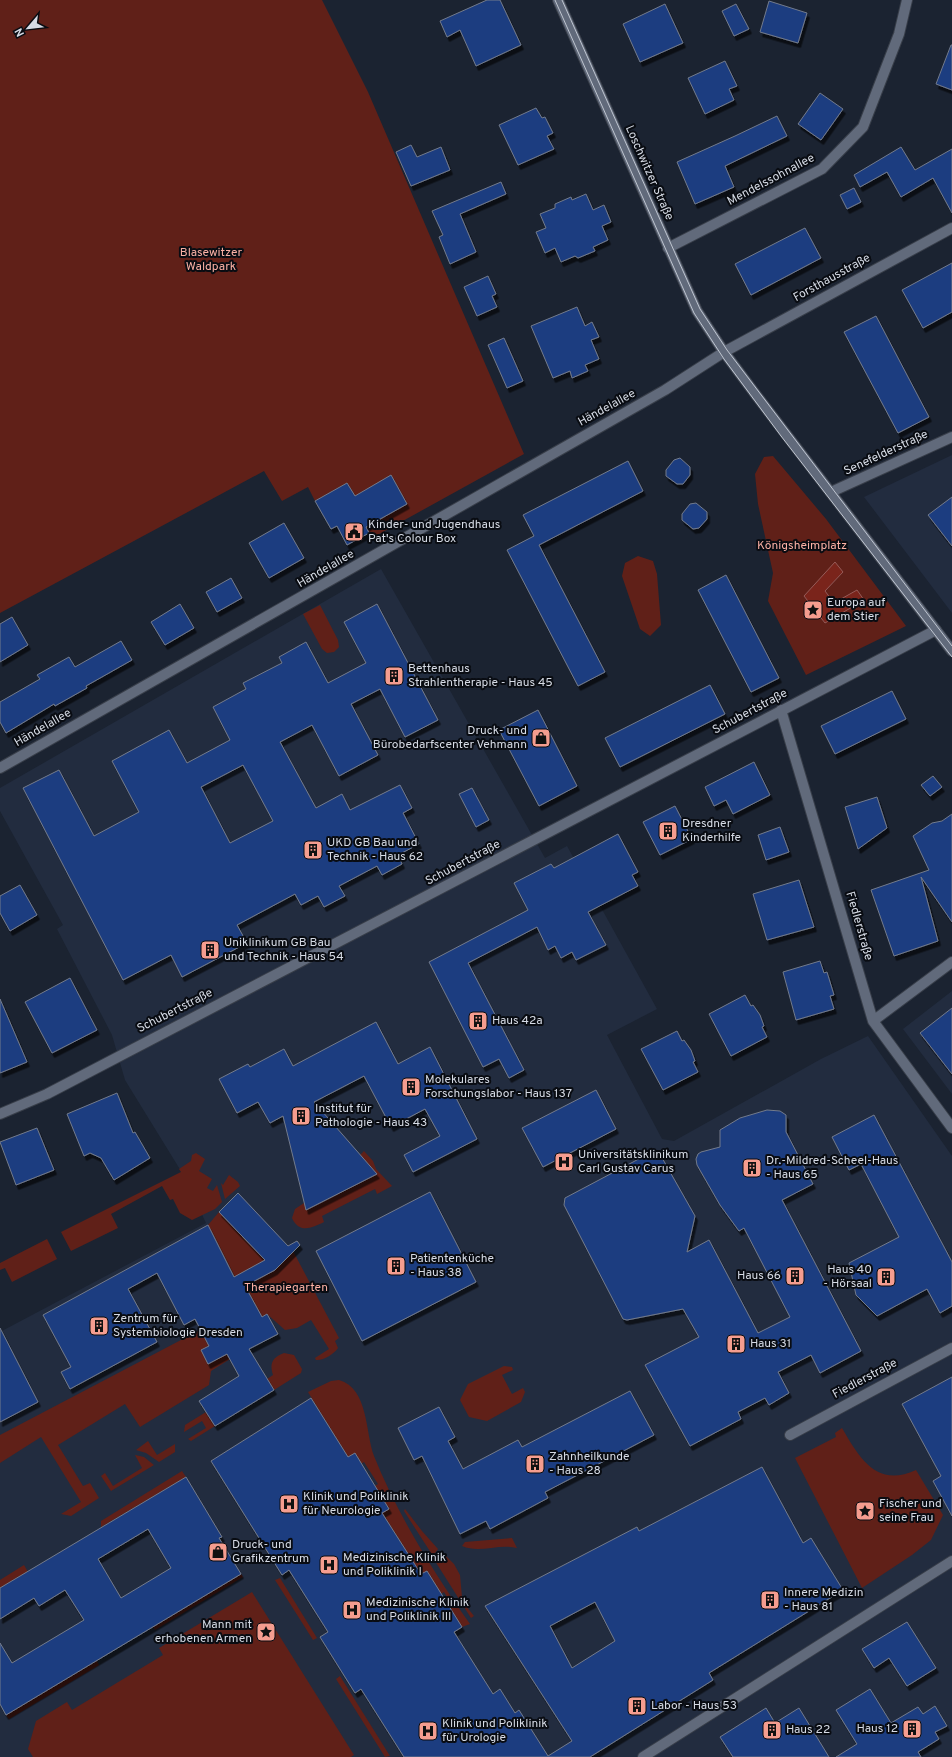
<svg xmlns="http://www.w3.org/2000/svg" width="952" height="1757" font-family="Overpass,sans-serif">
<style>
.built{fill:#222c3f}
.green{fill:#602018;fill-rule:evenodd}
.water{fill:#7a241b;stroke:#965b58}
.building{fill:#1d3c80;stroke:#727b8c;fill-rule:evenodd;filter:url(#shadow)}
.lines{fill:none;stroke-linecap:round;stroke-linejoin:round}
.street-casing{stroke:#383e49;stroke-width:12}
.secondary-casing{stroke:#383e49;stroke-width:12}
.street{stroke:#616a7b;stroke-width:10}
.secondary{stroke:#616a7b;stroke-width:10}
.tram{stroke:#c0c6d0;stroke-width:1}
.labels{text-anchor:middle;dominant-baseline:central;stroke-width:4;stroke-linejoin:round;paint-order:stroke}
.street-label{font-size:12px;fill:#d6dbe5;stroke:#090c12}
.park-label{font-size:12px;fill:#fcb1a5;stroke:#090c12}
.poi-label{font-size:12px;fill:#d6dbe5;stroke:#090c12;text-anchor:start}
</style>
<defs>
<filter id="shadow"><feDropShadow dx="2.5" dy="4.5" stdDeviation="0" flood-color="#0009"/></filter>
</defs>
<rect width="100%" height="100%" fill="#1b2331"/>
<path class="built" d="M952,455V613L864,497Z
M381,569L545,858L567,846L657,1009L607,1035L662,1139L674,1141L821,1059L868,1036L952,1156V1757H0V1332L206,1223L181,1171L125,1080L112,1035L57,929L63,925L0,811V788Z
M952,991V1094L903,1029Z"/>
<path class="green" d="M0,0H322L368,92L524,454L372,538L366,527L407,504L391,476L355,496L347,483L315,501L308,487L282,501L264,471L0,613Z
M773,456L826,519L906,626L806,675L768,601L773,573L758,504L755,474L764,457ZM843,572L825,591L834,603L857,591L825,623L804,596Z
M638,556L653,561L657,574L661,625L650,636L640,629L622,576L625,563Z
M320,605L338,640L339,647L334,652L327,653L322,649L303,614Z
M364,1151L373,1161L376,1169L392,1186L377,1194L375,1189L322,1216L324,1222C312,1228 299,1234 292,1218L295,1209L304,1203L306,1210Z
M196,1153L205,1159L199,1171L212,1179L207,1188L213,1191L217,1185L222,1202L215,1209L192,1220L180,1213L173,1199L170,1200L162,1186L111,1214L118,1228L71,1251L61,1232L181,1172L179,1169L191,1161L192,1155Z
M229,1175L238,1182L240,1186L225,1199L221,1183L223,1185Z
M219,1212L265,1259L293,1251L339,1338L335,1341L338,1348C334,1354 323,1361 316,1360L315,1358L329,1349L311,1320L297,1328L285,1330L267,1314L201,1350L208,1363L227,1354L230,1359L211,1371L209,1385L140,1427L125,1404L58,1445L83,1486L90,1483L99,1498L71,1516L61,1514L81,1502L41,1437L0,1463V1435L200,1330L208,1344L244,1295L208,1225Z
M47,1239L57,1259L12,1282L5,1268L0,1270V1263Z
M284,1353L294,1355L302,1369L301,1373L274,1390L267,1379L273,1375C269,1363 273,1357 284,1353Z
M504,1366L512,1367L513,1370L502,1375L512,1394L523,1388L525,1392L521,1402L487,1421L469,1417L460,1400L468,1384Z
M339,1380C369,1389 365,1432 374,1456C397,1514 434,1573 470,1624L462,1627L447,1604L450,1602L444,1592L441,1594L427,1571L408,1582L413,1562L389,1524L370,1520L389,1509L375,1486L378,1484L364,1462L361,1464L348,1458L308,1392L331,1381Z
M206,1412L215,1426L191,1441L188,1439L206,1428L202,1421L184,1432L185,1425Z
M842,1428C860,1459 877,1488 916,1470L943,1515L931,1540L912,1555L862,1588L795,1458L836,1437L835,1433Z
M148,1441L157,1455L175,1444V1452L159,1462L146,1453L136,1450Z
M135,1455L144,1457L154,1465L111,1491L101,1476L105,1473L113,1486L142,1468Z
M182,1471L186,1477L101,1527V1521Z
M405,1509L422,1531L438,1549L433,1556L404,1511Z
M512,1538L517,1548C498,1543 480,1554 462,1546L465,1542Z
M442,1552L454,1564L460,1575L462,1597L466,1606L474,1616L471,1618L435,1561Z
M24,1565L28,1572L0,1588V1580Z
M241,1574L243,1577L155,1630L153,1627Z
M280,1578L317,1638L313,1640L275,1580Z
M252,1592L354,1755L351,1757H33L28,1749L36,1721L67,1702L72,1710L163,1655L159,1648Z
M97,1661L99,1665L9,1719L6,1715Z
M340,1676L390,1756L385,1757L336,1679Z"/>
<path class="water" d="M835,562L843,572L825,591L834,603L857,590L864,600L825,623L804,596Z"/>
<path class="building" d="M487,0H500L521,45L476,66L460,30L447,37L440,21Z
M769,1L807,13L798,43L760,32Z
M665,4L683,43L640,62L623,24Z
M736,4L749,29L734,36L722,11Z
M951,45H952V90L936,84Z
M725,61L737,86L729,89L734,100L705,114L688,78Z
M820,93L843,109L821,140L798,124Z
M536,108L542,118L545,117L553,133L547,136L554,149L518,165L499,125Z
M777,116L787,136L725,166L734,187L695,204L677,162L735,136Z
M411,145L417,157L441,147L450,170L411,186L396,152Z
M901,147L915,170L952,149V213L933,178L901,197L887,172L860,187L854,175Z
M501,182L506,194L460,214L476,252L450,264L439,237L443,235L432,211Z
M854,188L861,202L847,209L840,195Z
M586,194L593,210L604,205L611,222L602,226L608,240L593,247L595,251L578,258L575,256L561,262L555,248L545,253L536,232L546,228L540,214L555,208V204L571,197L572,200Z
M805,228L821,258L751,295L735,264Z
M952,263V312L923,328L902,290Z
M488,276L496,294L492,296L497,307L477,316L464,287Z
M577,307L585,326L592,322L599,337L591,340L599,359L585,365L588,371L572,378L570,371L553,378L531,326Z
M876,316L929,417L898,433L844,332Z
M504,338L523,381L507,388L488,345Z
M680,458L690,467V475L683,484H677L666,476V470L674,460Z
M628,461L643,491L539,545L605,672L578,686L507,550L534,536L523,515Z
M391,475L407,504L366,527L369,533L347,545L337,526L331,529L315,501L347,483L355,496Z
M952,497V546L928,515Z
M696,503L707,512V519L699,528L693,529L682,520V514L690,504Z
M284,523L304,558L269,578L249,543Z
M726,575L779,678L751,692L698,590Z
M231,578L242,598L217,612L206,592Z
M180,604L194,628L165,645L151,622Z
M377,604L438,720L405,737L380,689L351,704L378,755L339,776L312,725L280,742L316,808L342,794L350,810L400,785L412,808L403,813L419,844L398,855L402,864L382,875L377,866L339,886L345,896L324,907L318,896L301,905L295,894L237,925L247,943L182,977L171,955L123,980L23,788L59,770L94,836L139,812L112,761L169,730L187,763L230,740L213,707L246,689L243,683L282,663L279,657L306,642L328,683L366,663L344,622ZM243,765L273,821L230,843L201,787Z
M12,617L28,645L0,662V624Z
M121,641L132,660L86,686L87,688L55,706L54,704L6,733L0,722V702L40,679L37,675L69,657L75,667Z
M710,685L725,714L620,767L605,738Z
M892,691L906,719L835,754L821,726Z
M538,710L577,786L539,806L499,730Z
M754,762L770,795L733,814L726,800L714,806L705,787Z
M933,776L942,787L930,796L921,785Z
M472,788L489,820L476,827L459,794Z
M877,797L887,828L858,849L845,807Z
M675,806L692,839L660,855L643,822Z
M952,814V922L921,877L938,941L894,956L871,890L929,870L913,836L932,823L942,821Z
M780,827L789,852L766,860L758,835Z
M618,834L638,872L632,875L638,886L588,912L606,945L576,960L572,952L561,958L555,946L548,950L537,927L468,963L524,1070L509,1078L499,1059L483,1067L429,962L528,910L514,883L551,864L554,868Z
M799,880L814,927L767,940L753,894Z
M20,885L37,915L10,931L0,913V896Z
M820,961L824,973L827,972L834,995L830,996L834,1009L796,1020L783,972Z
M70,978L97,1030L52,1053L25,1002Z
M745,995L751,1006L753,1005L760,1015L764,1026L762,1027L767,1037L731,1056L709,1014Z
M0,999L27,1062L0,1073Z
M952,1008V1074L920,1033Z
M376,1022L398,1064L430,1047L477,1139L413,1172L404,1155L440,1136L425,1109L391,1127L364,1076L314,1102L377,1174L306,1210L283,1116L270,1123L258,1102L237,1113L219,1079L248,1064L250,1067L284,1049L293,1066Z
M677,1031L682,1041L684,1040L691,1050L695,1061L693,1062L698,1072L663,1090L641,1049Z
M596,1090L616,1129L543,1167L522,1128Z
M117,1093L133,1133L135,1132L150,1158L114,1180L101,1158L90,1153L84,1156L67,1114Z
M767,1110L780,1111L786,1115V1132L813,1184L782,1200L861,1351L820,1373L811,1355L778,1372L789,1393L769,1405L765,1398L738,1412L741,1419L690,1446L645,1365L699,1337L683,1309L627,1320L623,1319L564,1205L565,1198L650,1153L661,1156L695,1216L687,1252L709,1240L758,1333L790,1317L744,1228L739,1231L720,1205L697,1165L696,1159L698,1154L701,1152L720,1147V1130L740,1118Z
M874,1115L952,1262V1306L940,1313L927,1289L877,1316L856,1295L849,1263L899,1237L861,1164L849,1170L832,1137Z
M37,1128L54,1170L16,1185L0,1142Z
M430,1192L476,1282L362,1341L316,1251Z
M238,1193L288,1246L297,1241L300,1245L275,1270L245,1286L262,1317L267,1314L278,1334L249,1349L274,1390L215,1426L199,1401L239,1376L227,1354L208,1364L201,1350L209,1346L195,1319L184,1325L157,1273L128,1289L157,1342L70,1389L61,1372L71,1367L43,1315L208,1225L234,1277L265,1260L219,1212Z
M0,1328L38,1402L0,1422Z
M952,1377V1516L933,1481L941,1476L902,1404Z
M630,1391L654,1435L545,1492L548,1498L490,1529L486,1521L460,1534L422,1456L414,1460L398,1428L439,1407L455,1437L448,1441L463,1469L518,1440L522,1447Z
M311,1398L348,1457L355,1453L389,1509L382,1513L421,1574L427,1571L462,1627L454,1632L493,1694L500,1689L515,1713L519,1710L548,1756L572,1741L485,1606L637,1527L639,1531L762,1467L803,1543L811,1538L843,1590L709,1673L713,1680L590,1757H404L361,1689L355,1693L320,1637L328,1632L289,1570L282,1575L211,1461ZM595,1602L615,1641L572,1668L550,1626Z
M186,1477L222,1537L219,1538L241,1574L6,1715L0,1704V1643L12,1663L84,1620L65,1590L39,1606L34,1598L0,1619V1588ZM148,1529L171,1568L121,1598L98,1559Z
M907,1622L936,1668L907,1686L889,1658L874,1668L862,1649Z
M870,1689L891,1723L918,1707L923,1714L935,1706L947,1726L935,1732L939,1739L918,1752L921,1757H836L857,1744L836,1710Z
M766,1708L775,1723L799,1708L829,1757H733L720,1737Z"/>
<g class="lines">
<defs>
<path id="street" d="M668,248L822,169L863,127L899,34L907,0
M831,492L952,437
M781,710L873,1021L952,1128
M0,768L665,390L724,352
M873,1021L952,962
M0,1114L47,1094L936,630
M790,1435L952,1348
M643,1757L952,1561"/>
<path id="secondary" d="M558,0L697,311L724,352L756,395L952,651
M724,352L952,228"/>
</defs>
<use href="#street" class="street-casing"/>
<use href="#secondary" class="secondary-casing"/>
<use href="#street" class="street"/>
<use href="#secondary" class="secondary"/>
<path class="tram" d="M555,0L694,313L724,359L781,436L952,657
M562,0L700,309L727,350L952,646"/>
</g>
<defs>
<symbol id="civic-square" viewBox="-11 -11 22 22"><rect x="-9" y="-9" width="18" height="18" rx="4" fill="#f59d8f" stroke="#090c12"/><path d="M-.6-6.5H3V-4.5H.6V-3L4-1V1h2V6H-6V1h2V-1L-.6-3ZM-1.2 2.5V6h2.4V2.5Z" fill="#111"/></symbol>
<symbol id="sight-square" viewBox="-11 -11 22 22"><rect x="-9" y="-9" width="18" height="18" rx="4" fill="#f59d8f" stroke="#090c12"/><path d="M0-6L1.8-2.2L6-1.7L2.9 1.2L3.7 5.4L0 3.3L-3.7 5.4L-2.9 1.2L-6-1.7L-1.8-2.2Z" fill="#111"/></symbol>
<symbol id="building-square" viewBox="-11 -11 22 22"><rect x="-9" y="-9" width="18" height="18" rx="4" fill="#f59d8f" stroke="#090c12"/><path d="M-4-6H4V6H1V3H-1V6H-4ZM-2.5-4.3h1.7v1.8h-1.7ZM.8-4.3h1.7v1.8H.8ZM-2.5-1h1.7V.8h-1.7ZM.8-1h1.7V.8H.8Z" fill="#111"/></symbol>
<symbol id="shop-square" viewBox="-11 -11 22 22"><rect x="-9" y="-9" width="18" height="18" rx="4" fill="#f59d8f" stroke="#090c12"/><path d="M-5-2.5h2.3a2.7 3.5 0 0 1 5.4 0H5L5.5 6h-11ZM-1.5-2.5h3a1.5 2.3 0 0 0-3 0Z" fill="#111"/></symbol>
<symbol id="hospital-square" viewBox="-11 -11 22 22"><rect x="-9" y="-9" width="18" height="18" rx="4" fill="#f59d8f" stroke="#090c12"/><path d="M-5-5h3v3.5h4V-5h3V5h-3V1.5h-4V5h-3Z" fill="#111"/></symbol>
</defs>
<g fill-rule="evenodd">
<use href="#civic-square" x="343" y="521" width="22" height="22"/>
<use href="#sight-square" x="802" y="599" width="22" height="22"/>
<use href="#building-square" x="383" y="665" width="22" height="22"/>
<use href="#shop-square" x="530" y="727" width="22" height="22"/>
<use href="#building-square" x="657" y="820" width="22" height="22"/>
<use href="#building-square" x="302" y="839" width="22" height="22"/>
<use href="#building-square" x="199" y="939" width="22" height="22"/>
<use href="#building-square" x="467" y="1010" width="22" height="22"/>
<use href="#building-square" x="400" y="1076" width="22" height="22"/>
<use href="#building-square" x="290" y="1105" width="22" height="22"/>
<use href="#hospital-square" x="553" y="1151" width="22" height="22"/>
<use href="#building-square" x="741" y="1157" width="22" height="22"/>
<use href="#building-square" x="385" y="1255" width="22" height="22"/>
<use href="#building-square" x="784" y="1265" width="22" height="22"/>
<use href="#building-square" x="875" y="1266" width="22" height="22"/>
<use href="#building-square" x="88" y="1315" width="22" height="22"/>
<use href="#building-square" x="725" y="1333" width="22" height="22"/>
<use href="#building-square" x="524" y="1453" width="22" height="22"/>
<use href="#hospital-square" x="278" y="1493" width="22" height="22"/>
<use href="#sight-square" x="854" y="1500" width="22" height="22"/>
<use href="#shop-square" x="207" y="1541" width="22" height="22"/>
<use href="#hospital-square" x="318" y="1554" width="22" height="22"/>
<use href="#building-square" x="759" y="1589" width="22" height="22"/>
<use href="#hospital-square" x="341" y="1599" width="22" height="22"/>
<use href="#sight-square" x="255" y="1621" width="22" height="22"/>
<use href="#building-square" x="626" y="1695" width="22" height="22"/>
<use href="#building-square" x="901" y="1718" width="22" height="22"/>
<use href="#building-square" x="761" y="1719" width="22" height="22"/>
<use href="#hospital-square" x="417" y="1720" width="22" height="22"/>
</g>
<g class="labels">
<g class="street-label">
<text transform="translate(649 173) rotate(66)">Loschwitzer Straße</text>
<text transform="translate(771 180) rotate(-28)">Mendelssohnallee</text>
<text transform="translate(832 278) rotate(-29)">Forsthausstraße</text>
<text transform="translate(607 408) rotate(-29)">Händelallee</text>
<text transform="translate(886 453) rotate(-25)">Senefelderstraße</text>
<text transform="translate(326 569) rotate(-30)">Händelallee</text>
<text transform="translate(750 712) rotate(-28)">Schubertstraße</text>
<text transform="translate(43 728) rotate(-30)">Händelallee</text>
<text transform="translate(463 863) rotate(-28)">Schubertstraße</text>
<text transform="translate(859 926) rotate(74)">Fiedlerstraße</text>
<text transform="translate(175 1011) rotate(-27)">Schubertstraße</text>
<text transform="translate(865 1379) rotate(-28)">Fiedlerstraße</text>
</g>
<g class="park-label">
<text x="211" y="253">Blasewitzer<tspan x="211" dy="14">Waldpark</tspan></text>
<text x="802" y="546">Königsheimplatz</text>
<text x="286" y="1288">Therapiegarten</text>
</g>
<g class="poi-label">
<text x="368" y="525">Kinder- und Jugendhaus<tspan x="368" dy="14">Pat's Colour Box</tspan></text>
<text x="827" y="603">Europa auf<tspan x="827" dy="14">dem Stier</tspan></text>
<text x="408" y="669">Bettenhaus<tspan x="408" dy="14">Strahlentherapie - Haus 45</tspan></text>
<text x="527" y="731" text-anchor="end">Druck- und<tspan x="527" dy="14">Bürobedarfscenter Vehmann</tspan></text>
<text x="682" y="824">Dresdner<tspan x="682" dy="14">Kinderhilfe</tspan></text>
<text x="327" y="843">UKD GB Bau und<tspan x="327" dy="14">Technik - Haus 62</tspan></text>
<text x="224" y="943">Uniklinikum GB Bau<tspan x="224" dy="14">und Technik - Haus 54</tspan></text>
<text x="492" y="1021">Haus 42a</text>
<text x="425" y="1080">Molekulares<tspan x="425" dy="14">Forschungslabor - Haus 137</tspan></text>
<text x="315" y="1109">Institut für<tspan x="315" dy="14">Pathologie - Haus 43</tspan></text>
<text x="578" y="1155">Universitätsklinikum<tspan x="578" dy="14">Carl Gustav Carus</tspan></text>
<text x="766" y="1161">Dr.-Mildred-Scheel-Haus<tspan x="766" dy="14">- Haus 65</tspan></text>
<text x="410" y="1259">Patientenküche<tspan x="410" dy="14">- Haus 38</tspan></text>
<text x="872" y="1270" text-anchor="end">Haus 40<tspan x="872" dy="14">- Hörsaal</tspan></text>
<text x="781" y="1276" text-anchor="end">Haus 66</text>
<text x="113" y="1319">Zentrum für<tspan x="113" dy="14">Systembiologie Dresden</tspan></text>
<text x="750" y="1344">Haus 31</text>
<text x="549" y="1457">Zahnheilkunde<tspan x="549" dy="14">- Haus 28</tspan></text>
<text x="303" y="1497">Klinik und Poliklinik<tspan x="303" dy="14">für Neurologie</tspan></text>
<text x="879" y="1504">Fischer und<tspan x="879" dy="14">seine Frau</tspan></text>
<text x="232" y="1545">Druck- und<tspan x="232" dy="14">Grafikzentrum</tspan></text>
<text x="343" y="1558">Medizinische Klinik<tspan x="343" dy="14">und Poliklinik I</tspan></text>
<text x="784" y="1593">Innere Medizin<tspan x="784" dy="14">- Haus 81</tspan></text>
<text x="366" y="1603">Medizinische Klinik<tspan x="366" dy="14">und Poliklinik III</tspan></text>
<text x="252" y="1625" text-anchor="end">Mann mit<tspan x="252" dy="14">erhobenen Armen</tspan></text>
<text x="651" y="1706">Labor - Haus 53</text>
<text x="442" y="1724">Klinik und Poliklinik<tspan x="442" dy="14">für Urologie</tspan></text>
<text x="898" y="1729" text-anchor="end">Haus 12</text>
<text x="786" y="1730">Haus 22</text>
</g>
</g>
<g transform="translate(28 28) rotate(242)" stroke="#090c12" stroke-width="3" paint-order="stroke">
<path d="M0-3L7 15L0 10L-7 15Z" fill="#d6dbe5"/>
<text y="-6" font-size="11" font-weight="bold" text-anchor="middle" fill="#d6dbe5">N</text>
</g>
</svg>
